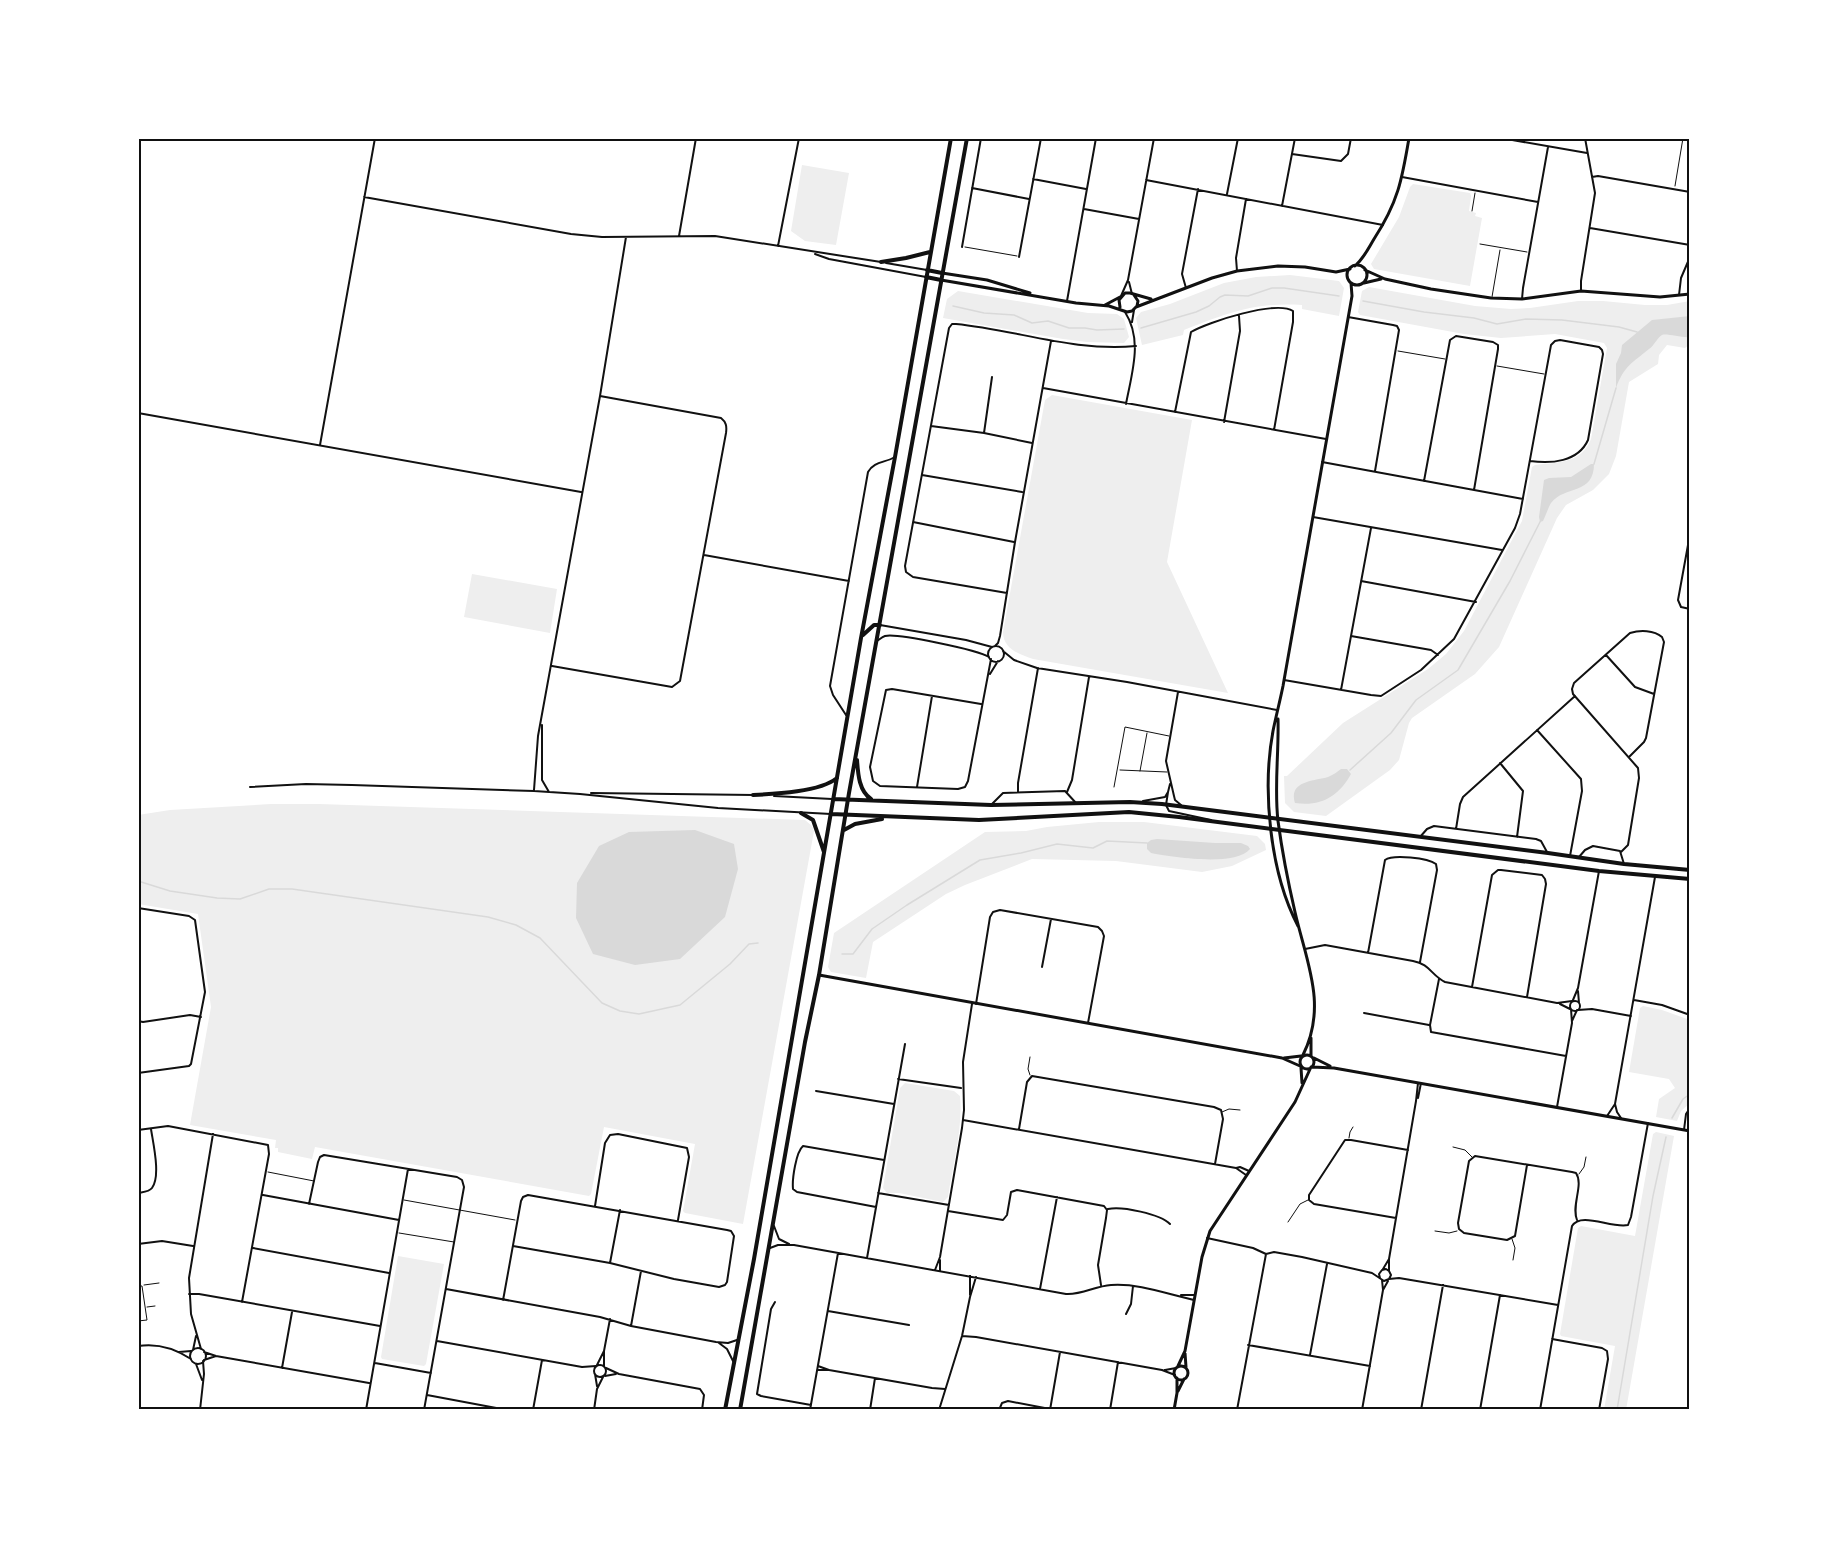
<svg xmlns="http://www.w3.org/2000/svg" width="1828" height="1548" font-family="'Roboto Serif',serif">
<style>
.green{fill:#eee}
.water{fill:#d9d9d9}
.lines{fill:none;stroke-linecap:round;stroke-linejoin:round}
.stream{stroke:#d9d9d9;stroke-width:1.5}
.service{stroke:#111;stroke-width:1}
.minor{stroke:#111;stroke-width:2}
.tertiary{stroke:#111;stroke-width:3}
.trunk{stroke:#111;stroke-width:4}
.neatline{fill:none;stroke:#111;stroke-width:2}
</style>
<rect width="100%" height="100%" fill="#fff"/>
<path class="green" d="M802,165L849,173L836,245L805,241L791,231Z
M1413,184L1470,193L1471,196L1469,211L1476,213L1475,216L1482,218L1470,286L1374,269L1371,264L1399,217L1410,187Z
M1290,275L1339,281L1344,288L1339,316L1302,309V305C1254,302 1228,313 1184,330L1183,335L1142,345L1136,318L1141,312L1170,304L1224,283L1256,277Z
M1369,287L1475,306L1511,309L1530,308L1578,301H1603L1645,305H1667L1690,301V344L1685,348L1667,345L1659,355L1658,364L1629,382L1616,456L1609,474L1593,490L1566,505L1557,518L1499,647L1475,674L1412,718L1409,723L1399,760L1390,770L1326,816L1294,812L1285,803L1284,776H1287L1343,723L1428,669L1446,654L1464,631L1522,521L1532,467L1535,465C1558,462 1581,464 1591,439L1607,348L1604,343L1555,334L1501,338L1464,334L1360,315L1358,312L1362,291Z
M958,291L1088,313L1117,314L1124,319L1129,337L1124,343L1087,342L1063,339L943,318L947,299Z
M1052,395L1192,420L1167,562L1228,693L1033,659C1019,654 1003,649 1003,632L1045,400Z
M472,574L557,589L550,633L464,617Z
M271,804H319L805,820L812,826L814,831L743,1224L685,1213L683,1211L695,1144L604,1127L591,1194L589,1196L315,1147L312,1159L278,1152V1148H275L276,1140L190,1125L211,1007L198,914L138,904V815L170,810Z
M1099,822H1144L1257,836L1265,844L1266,850L1232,866L1202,872L1116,861L1032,859L965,885L946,894L873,942L866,978L831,972L828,967L834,933L985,832L1026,831L1047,827Z
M1643,1006L1662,1010L1690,1020V1103L1681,1111L1677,1121L1656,1117L1659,1099L1675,1088L1669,1079L1629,1072L1640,1008Z
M905,1083L954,1091L960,1096C963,1129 953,1164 948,1197L943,1202L899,1193H887L883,1188L900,1088Z
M1656,1132L1674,1136L1626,1410H1604L1615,1346L1561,1336L1560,1334L1578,1228L1581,1226L1635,1236L1653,1134Z
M398,1256L444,1264L426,1364L424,1366L382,1359L381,1357Z"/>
<path class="water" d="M1690,316V337C1682,338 1666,333 1662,335C1657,338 1654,346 1649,349C1632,363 1624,366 1616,388V364L1621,353L1622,345L1652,320Z
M1591,464H1594C1594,495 1565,485 1551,503C1548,508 1546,515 1543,521L1540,522L1539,517L1544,480L1549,478L1571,477Z
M1341,769H1347L1351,774C1339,796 1321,807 1295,803C1288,781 1314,781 1328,777C1333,775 1337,772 1341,769Z
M695,830L734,844L738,869L725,917L680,959L635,965L593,954L576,918L577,883L599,846L629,832Z
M1157,839L1215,843H1241L1248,846L1250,849C1235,867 1172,857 1151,853L1147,849V843L1151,840Z"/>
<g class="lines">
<path class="stream" d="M1363,301L1424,312L1474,318L1497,324L1526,319L1562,320L1619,327L1637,332
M953,306L984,313L1014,315L1032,323L1048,321L1069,328H1085L1097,330L1124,329
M1141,328L1196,312L1209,306L1220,297L1225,295L1248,296L1272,288H1284L1339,296
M1594,464L1616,388
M1350,770L1391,733L1416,700L1458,670L1510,581L1541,520
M138,881L170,891L217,898L240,899L269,889H292L488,917L516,925L540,938L602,1003L620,1011L639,1014L680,1005L730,964L749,944L758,943
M842,954H853L872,929L907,905L980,860L1021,853L1057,844L1093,848L1107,841L1147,843
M1672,1118L1683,1099L1690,1094
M1617,1410L1653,1196L1666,1137"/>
<path class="service" d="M1675,186L1683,138
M1472,211L1475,193
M1480,244L1527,252
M965,247L1017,256
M1492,297L1500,250
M1398,351L1445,359
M1497,366L1544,374
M1120,770L1167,772
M1140,771L1147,733
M1114,787L1125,727L1169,736
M1030,1075L1028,1069L1030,1057
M1222,1112L1229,1109L1240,1110
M1349,1138L1350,1132L1353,1127
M1453,1147L1465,1150L1472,1157
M268,1172L314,1181
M1579,1174L1584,1167L1586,1157
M404,1200L515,1220
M1288,1222L1300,1204L1308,1200
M1435,1231L1449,1233L1457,1231
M399,1233L454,1242
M1512,1239L1515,1248L1513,1260
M144,1285L159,1283
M138,1286H142L147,1320L138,1321
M147,1307L155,1306"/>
<path class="minor" d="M1228,138L1237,140
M1501,138L1587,153
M1685,138L1690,139
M1292,154L1341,161L1348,154L1351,138
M1402,177L1538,202
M1592,177L1598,176L1690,192
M1033,179L1086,189
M1146,180L1383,225
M972,188L1029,199
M1227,194L1238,138
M364,197L571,234L602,237L715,236L881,262
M1282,206L1295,138
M1084,209L1139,219
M1590,228L1690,245
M679,236L696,138
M778,246L799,138
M962,247L981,138
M815,254L829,259L926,277
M1019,257L1041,138
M886,263L927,270
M1237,271L1236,258L1246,199
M1129,282L1132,294
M1186,288L1182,274L1198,189
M1581,291V281L1595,193L1585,138
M1679,295L1681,278L1690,257
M1121,296L1128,280L1154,138
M1522,299L1523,288L1548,147
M1067,301L1096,138
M1125,312C1143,340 1132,372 1126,404
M1348,317L1393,325L1397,326L1399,330L1375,471
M1132,322L1134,310
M1043,388L1326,439
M1175,412L1191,332C1208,322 1276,300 1293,311V322L1274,430
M138,413L581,492
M1224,422L1240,331L1239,316
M931,426L984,433L1032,443
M984,433L992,377
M320,445L375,138
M1322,462L1523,499
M922,475L1022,492
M1424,481L1450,340L1456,336L1493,342L1498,345V349L1474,490
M1313,517L1502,550
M913,522L1014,542
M1690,534L1678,600L1681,607L1690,609
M704,555L849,581
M1361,581L1476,602
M1007,593L913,577L906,572L905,566L949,328L952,324H956C1017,330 1074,352 1136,346
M880,625L966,640L992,647
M1351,636L1431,650L1438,655
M877,641C880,639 882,637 885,636C897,633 978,650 989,657
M995,646L998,643L1000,636L1015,542L1051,341
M988 654a8 8 0 1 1 16 0a8 8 0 1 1-16 0Z
M1003,651L1014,660L1037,668L1127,682L1277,710
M1606,655L1635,687L1654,694
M552,666L672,687L680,681L726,433C727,426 726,422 721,418L600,396
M990,674L998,661
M1284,680L1371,695L1381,696L1421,670L1454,639L1515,528L1520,514L1551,345L1555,341L1560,340L1599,347L1602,350L1603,354L1588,440C1578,462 1551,464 1530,461
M1341,690L1371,528
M1178,692L1166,761L1174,796L1175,800L1181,805
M981,704L892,689L886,690L870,767L873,781L880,786L958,789L965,787L968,781L991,659
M846,715L833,695L830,686L868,472C874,461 885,463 895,457
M542,725V780L549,792
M1537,730L1581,779L1582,791L1570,856
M1500,763L1523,791L1517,837
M250,787L306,784L352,785L534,791L580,794L718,808L831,814
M917,787L932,696
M534,790L538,736L600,396L626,237
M1018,792V783L1038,668
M1067,792L1072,780L1089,677
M1168,792L1166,805L1169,811L1211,820
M591,793L754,795
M774,796L832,799
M1143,801L1165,797L1168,792L1170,784
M991,805L1003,793L1065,791L1076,803
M1456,829L1460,804L1463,797L1575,696
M1420,837L1427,829L1434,826L1536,839L1541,841L1547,852
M1621,852L1628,845L1639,778L1638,768L1573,694L1572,689L1574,683L1630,633C1640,630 1654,630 1662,637L1664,642L1646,738L1644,742L1629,757
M1579,857L1585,850L1593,846L1620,851L1624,864
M138,908L189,916L195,920L205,992L191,1064L189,1066L138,1073
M1305,949L1325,945L1413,961C1430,964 1431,975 1445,982L1557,1003L1572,1001
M1368,953L1385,860C1393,854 1428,858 1436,864L1437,870L1420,962
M1042,967L1051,919
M1439,979L1430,1025L1431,1032L1566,1056
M1472,987L1492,875L1498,870H1501L1542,875L1545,879L1546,884L1527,997
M1578,991L1579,1003
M1573,1000L1578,988L1599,871
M1634,1000L1662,1005L1690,1015
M1570 1006a5 5 0 1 1 10 0a5 5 0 1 1-10 0Z
M976,1004L990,917L993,912L1000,910L1098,927L1102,931L1104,936L1088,1023
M1560,1004L1570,1009
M1578,1010L1592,1009L1631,1016
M1364,1013L1429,1025
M138,1021L143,1022L190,1015L201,1017
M1572,1021L1577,1010
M898,1079L961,1088
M816,1091L894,1104
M1418,1098L1421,1083
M1615,1104L1617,1112L1621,1118
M1557,1107L1572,1023L1571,1009
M1607,1116L1615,1104L1655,877
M963,1120L1236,1168L1240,1167L1249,1171
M1019,1129L1027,1082L1032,1076L1214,1107L1221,1110L1223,1119L1215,1164
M138,1130L168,1126L268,1145L269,1154L242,1302
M1684,1130L1686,1114L1690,1108
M1527,1165L1515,1236L1507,1240L1464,1233L1459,1229L1458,1223L1469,1161L1475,1156L1572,1172L1576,1173C1584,1185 1571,1205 1577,1220
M1236,1168L1246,1175
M138,1193C143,1192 149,1192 152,1188C161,1176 153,1143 151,1129
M878,1193L949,1205
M263,1195L399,1220
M309,1204L318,1162L320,1157L324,1155L457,1177L462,1180L464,1187L424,1410
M595,1206L605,1143L610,1135L618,1134L687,1148L689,1157L678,1220
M876,1207L797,1192L793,1189C792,1179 796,1152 803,1146L884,1160
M1108,1209C1122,1206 1160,1214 1170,1224
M948,1211L1003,1220L1007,1215L1011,1192L1017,1190L1104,1206L1107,1210L1106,1218L1098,1265L1101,1285
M1396,1218L1314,1204L1309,1200V1195L1345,1140H1351L1408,1150
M774,1226L779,1239L789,1244
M1207,1238L1253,1248L1266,1254
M138,1244L162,1241L193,1246
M253,1248L389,1273
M770,1248L778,1245H794L1066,1294C1082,1295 1095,1286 1111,1285C1139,1283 1167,1294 1194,1300
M867,1258L905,1044
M610,1263L620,1210
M1383,1269L1389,1259
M935,1270L940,1257L962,1128L964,1110L963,1062L972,1004
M940,1271V1260
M1389,1271V1259L1416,1101L1418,1083
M1389,1279L1399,1278L1558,1305
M1382,1280L1383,1290
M446,1289L600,1317L631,1326L716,1342L728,1343L737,1340
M1040,1289L1057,1197
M189,1294H199L380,1326
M970,1295V1276
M1181,1295H1195
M503,1300L504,1295L521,1201L523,1197L528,1195L727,1230L731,1231L734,1236L727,1282L725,1285L719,1287L674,1279L610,1263L513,1246
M775,1302L771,1309L757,1394L761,1396L811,1405
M828,1311L909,1325
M1126,1314L1131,1304L1133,1286
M631,1326L641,1271
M962,1336L976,1337L1162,1370L1175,1375
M1552,1339L1602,1348L1607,1351L1608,1359L1599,1410
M437,1341L582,1367L596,1366
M719,1343L727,1349L733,1361
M1248,1345L1370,1366
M138,1346C157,1343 176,1349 191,1359
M190 1356a8 8 0 1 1 16 0a8 8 0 1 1-16 0Z
M201,1349L191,1314L189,1278L213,1134
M193,1350L196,1336
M604,1351V1366
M179,1352L191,1351
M204,1352L216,1356L369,1383
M1310,1355L1327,1264
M204,1360L216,1356
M375,1363L431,1373
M196,1364L202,1380
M594 1371a6 6 0 1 1 12 0a6 6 0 1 1-12 0Z
M597,1365L604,1351L610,1319
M818,1366L829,1370
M282,1368L292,1312
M606,1368L619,1374L700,1389L704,1395L702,1410
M817,1370H829L932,1388L945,1389
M1165,1370L1176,1368
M595,1374L597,1386
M605,1376L616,1374
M427,1395L507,1410
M200,1410L204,1374L203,1361
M366,1410L408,1169
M533,1410L542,1360
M594,1410L597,1389L603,1377
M810,1410L838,1253
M870,1410L875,1378
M939,1410L962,1336L970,1297L976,1277
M999,1410L1002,1403L1008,1401L1050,1409
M1050,1410L1060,1352
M1110,1410L1118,1362
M1237,1410L1266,1254L1274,1252L1302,1257L1372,1273L1384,1281L1389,1279L1391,1275L1389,1271L1386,1269L1382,1270L1379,1274L1380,1278
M1362,1410L1383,1290L1388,1281
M1421,1410L1443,1285
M1480,1410L1500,1295
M1540,1410L1572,1226C1581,1211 1612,1229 1628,1225L1631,1217L1648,1123"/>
<path class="tertiary" d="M1347 275a10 10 0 1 1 20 0a10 10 0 1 1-20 0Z
M1355,266C1364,258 1368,249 1374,239C1398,202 1402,180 1409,138
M1365,270L1385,279L1431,289L1491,298L1522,299L1581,291L1660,297L1690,294
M942,273L987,280L1030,293
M941,280L1076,303L1109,306L1127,312L1132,311L1137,306L1138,301L1134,295
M1364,283L1381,279
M1105,305L1120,297
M1120,307L1119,300L1125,293H1130L1151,299
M1136,307L1212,278L1237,271L1278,266L1305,267L1336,272L1350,269
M1278,719C1279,753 1274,787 1278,821C1282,851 1288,882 1295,912C1306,961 1328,1005 1303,1055
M1298,926C1270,873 1262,790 1273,731C1276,716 1280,701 1283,686L1352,296L1351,283
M819,975L1282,1058L1300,1066
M1311,1038V1056
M1300 1062a7 7 0 1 1 14 0a7 7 0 1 1-14 0Z
M1284,1058L1301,1056
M1314,1058L1330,1066
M1312,1067L1334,1068L1690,1131
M1301,1068L1302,1083
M1185,1353L1186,1367
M1178,1366L1185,1351L1202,1257L1210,1231L1295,1102L1311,1067
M1174 1373a7 7 0 1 1 14 0a7 7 0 1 1-14 0Z
M1178,1391L1184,1379
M1174,1410L1177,1393V1378"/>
<path class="trunk" d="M881,262L906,258L930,252
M927,270L942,273
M926,277L941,280
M863,635L874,625H880
M857,760C858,774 859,791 871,799
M753,795C775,794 820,792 837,778
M833,799L991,805L1130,802L1162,804L1548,853L1624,864L1690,870
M801,813L813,820L824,852
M831,814L979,820L1129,812L1179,817L1599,871L1690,879
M844,830L855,824L882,819
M725,1410L754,1259L861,638L895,457L951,138
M740,1410L805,1042L819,975L849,793L967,138"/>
</g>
<rect width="1828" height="1548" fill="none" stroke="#ffffff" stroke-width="279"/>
<rect x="140" y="140" width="1548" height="1268" class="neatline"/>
</svg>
